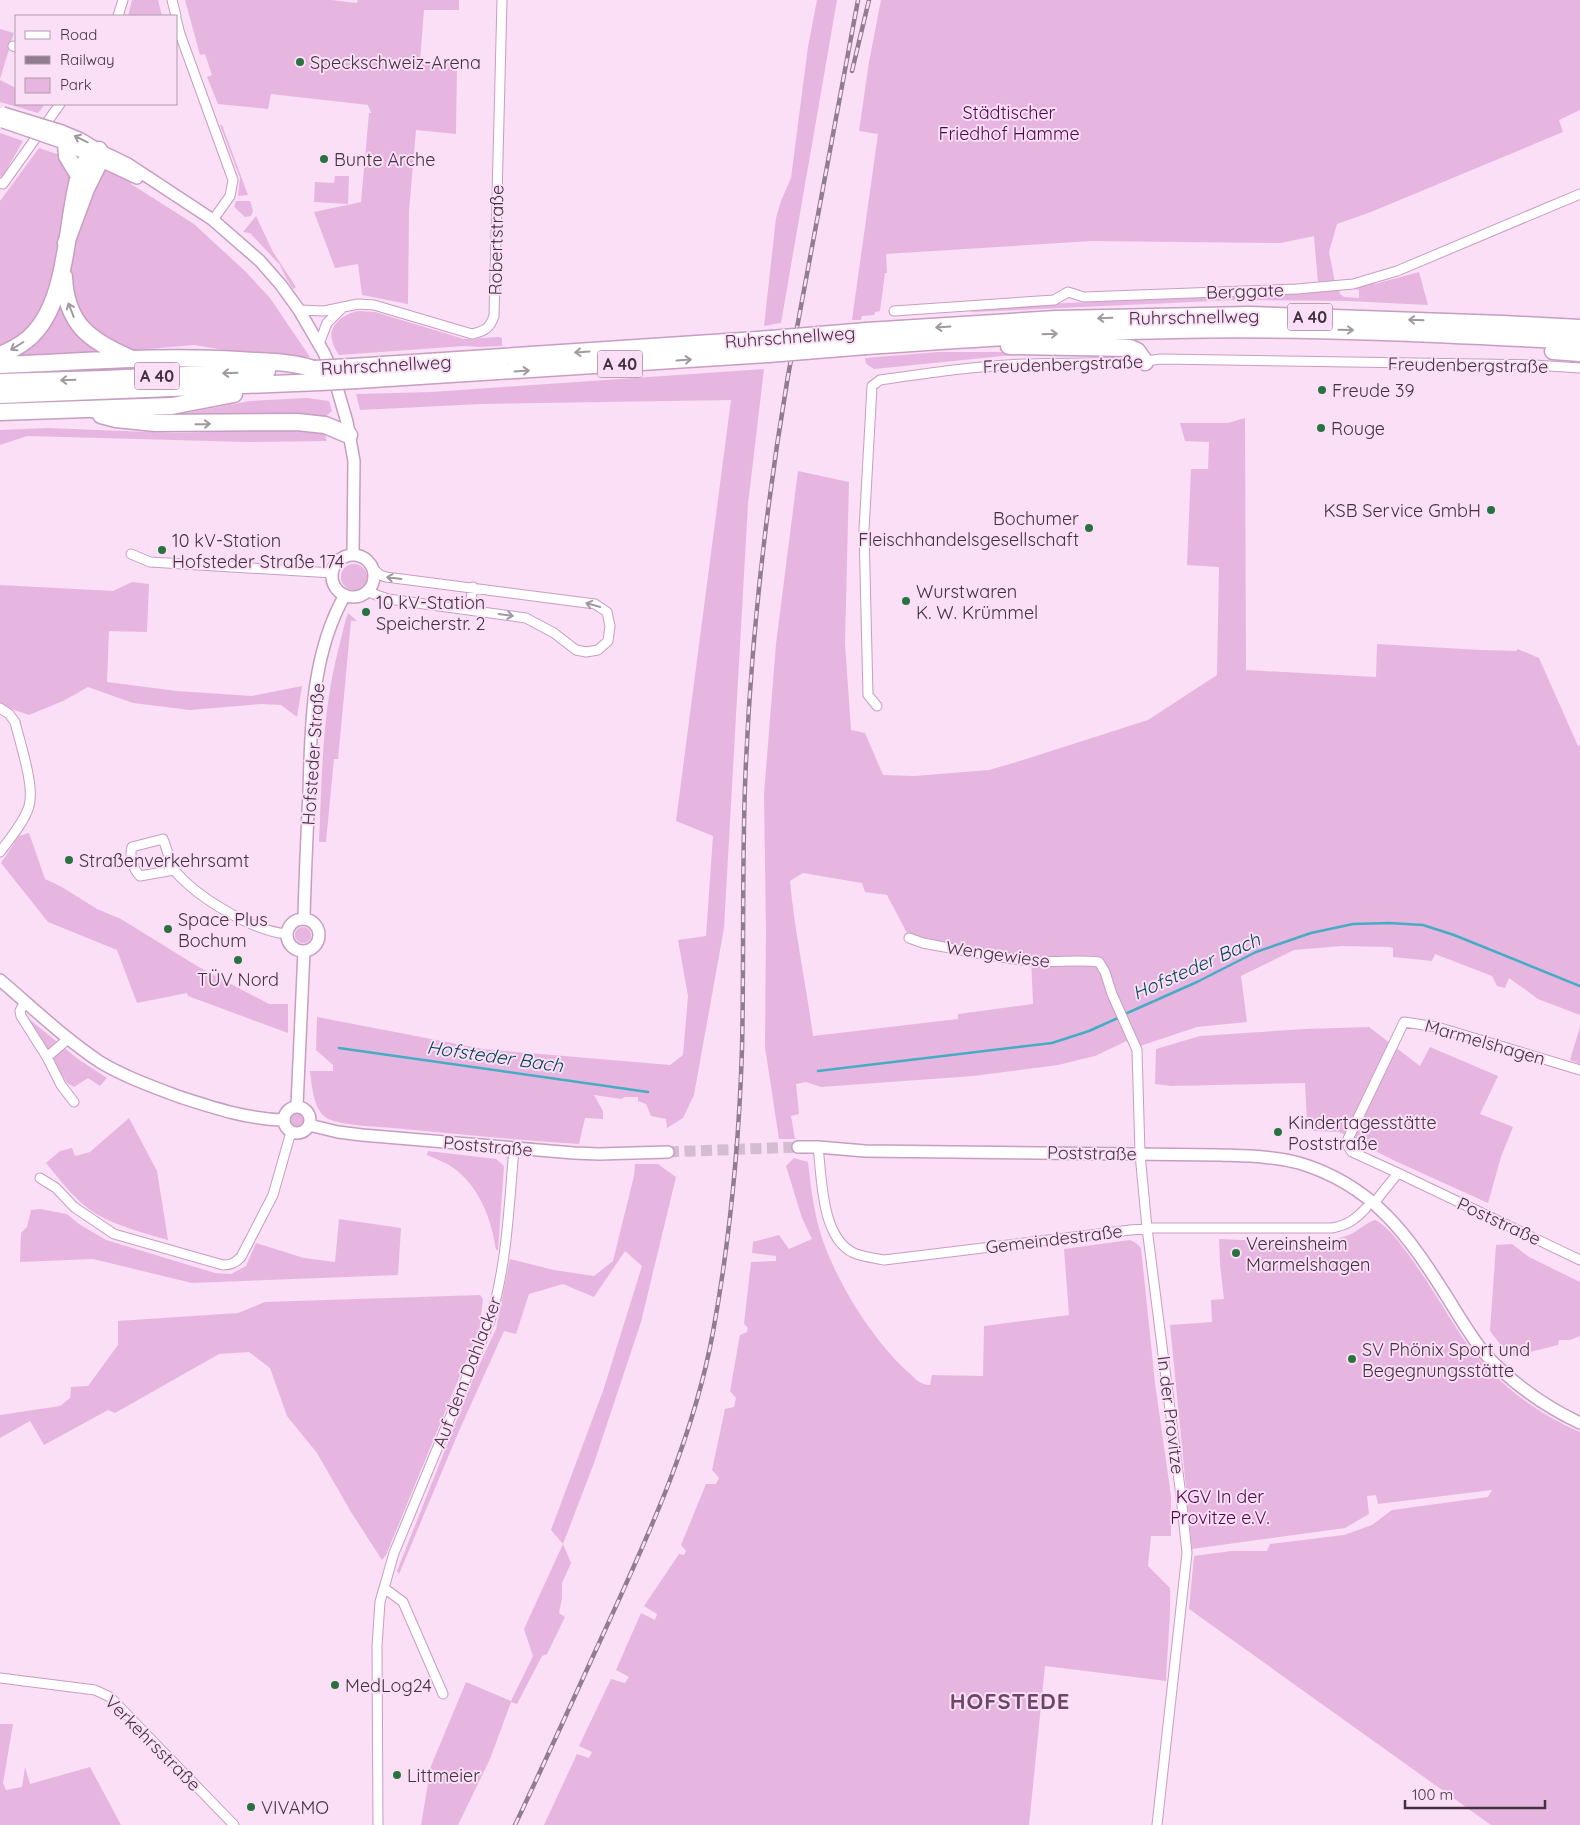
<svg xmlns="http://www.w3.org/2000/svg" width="1580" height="1825" font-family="Quicksand,sans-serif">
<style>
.green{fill:#e7b6e0;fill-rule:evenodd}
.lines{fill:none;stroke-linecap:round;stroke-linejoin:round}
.stream{stroke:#45acc3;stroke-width:2.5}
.tertiary-tunnel{stroke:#d5bcd2;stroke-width:11;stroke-dasharray:11 5.5;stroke-linecap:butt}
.minor-casing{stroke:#c89dc2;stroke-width:11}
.tertiary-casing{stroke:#c89dc2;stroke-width:14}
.motorway-casing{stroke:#c89dc2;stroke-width:19}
.minor{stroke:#fff;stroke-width:9}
.tertiary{stroke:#fff;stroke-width:11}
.motorway{stroke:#fff;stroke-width:16}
.rail-casing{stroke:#927c8f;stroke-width:4.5}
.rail{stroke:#fadff6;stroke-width:2.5;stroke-dasharray:8;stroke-linecap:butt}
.tertiary-bridge-casing{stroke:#c89dc2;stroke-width:14;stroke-linecap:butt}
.motorway-bridge-casing{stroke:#c89dc2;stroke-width:19;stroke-linecap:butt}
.tertiary-bridge{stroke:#fff;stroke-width:11}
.motorway-bridge{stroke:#fff;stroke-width:16}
.oneway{stroke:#a198a0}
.poi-dot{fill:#287240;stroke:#fadff6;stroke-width:2}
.labels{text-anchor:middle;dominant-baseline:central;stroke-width:4;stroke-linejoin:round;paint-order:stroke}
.shield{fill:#fadff6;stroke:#7a6577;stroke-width:1}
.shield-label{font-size:16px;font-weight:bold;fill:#433140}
.poi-label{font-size:18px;fill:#433140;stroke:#fadff6;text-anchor:start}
.park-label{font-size:18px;fill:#4f074b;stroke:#fadff6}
.street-label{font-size:18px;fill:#433140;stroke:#fadff6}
.water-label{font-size:19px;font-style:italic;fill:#004853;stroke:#fadff6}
.district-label{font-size:22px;font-weight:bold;letter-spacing:1px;fill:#6c4667;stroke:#fadff6}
</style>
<rect width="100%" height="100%" fill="#fadff6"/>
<path class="green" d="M132,0H158L162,16H128Z
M185,0H331L357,3L358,0H459V10H424L420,61L457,64L456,134L416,130L409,211L408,304L362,295L358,264L335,268L314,212L361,202L369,113H371L368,105L271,94L268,109L218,104L207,77L212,75L205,54L200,55Z
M817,0H837L781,323L764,326L776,218L781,201L791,178L808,47Z
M881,0H1580V110L1559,120L1563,132L1371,212L1337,224L1329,252L1335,282L1318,283L1314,236L1281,243L1092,241L886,254L887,273H885L880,311L875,312L874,315L862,316L861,320H852L878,134L859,131L869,62Z
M0,29L14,33L0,79Z
M0,80L16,88V104H45L38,113L0,102Z
M220,125H222L248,195L238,196L240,178Z
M0,133L23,141L3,176L0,177Z
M39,148L118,175L132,183L131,184L194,224L246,272L270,298L310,357L273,358L194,345L104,353L12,357L0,352V201Z
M335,176H349L348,204L314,202L315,182L334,183Z
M236,201H250L253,211L251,216L245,217L234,207Z
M256,216L273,252L296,287L293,289L286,278L280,265L250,233L243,232Z
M1419,272L1428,305L1348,301L1237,300L971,312L973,309L1024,305L1339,290L1340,294L1344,297L1359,298V290L1351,288L1375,283V284Z
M359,311L375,312L464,339L499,337L502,338V346L480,347L464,346L339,355C336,351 333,345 332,340C327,325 347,312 359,311Z
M938,352H1022V354L874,369L866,364L865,358Z
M764,369L748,504L724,928L694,1095L683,1118L667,1128L666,1119L651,1116L646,1104L638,1101V1097H625L621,1099L594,1095L603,1111V1119L585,1118L579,1144C516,1140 455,1134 393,1128C379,1127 335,1125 325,1117C313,1107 312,1086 310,1071H333V1065L316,1050L317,1017L483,1049L670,1065L683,1055L688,996L678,940L706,936L713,836L676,821L731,400L481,404L360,410L356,394L432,392Z
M307,398L329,401L332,411L326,416L160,418L250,401Z
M1245,418L1246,670L1376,677L1377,644L1481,650L1516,651L1518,649L1539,658L1578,746L1580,745V1015L1538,999L1509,978L1505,988L1497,986L1492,976L1435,954L1432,961L1393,957V948L1389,947L1342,946L1294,950L1241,976L1247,1022L1197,1027L1140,1046L1137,1036L1095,1056L1058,1065L973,1076L821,1087L806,1082L796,1084L799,1114L791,1116L795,1139H779L765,1047L766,929L764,794L776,644L798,471L849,482L845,643L851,730L865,733L883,775L914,776L989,770L1023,760L1148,720L1217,675L1219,567L1187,565L1191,469H1208L1209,442L1185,441L1180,423H1228ZM803,873L862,883L865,892L887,895L908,935L1000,954L1031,958L1033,1004L958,1014V1019L813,1036C806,984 795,934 790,881Z
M48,428L173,433L314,429L324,432L327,441L247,442L27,436L0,445V430Z
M341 577a13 13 0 1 1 26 0a13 13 0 1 1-26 0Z
M132,582L149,584L147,632L109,631L107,682L177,691L252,696L302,686L297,717L281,705L261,704L190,710L133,703L88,687L63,701L29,715L0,705V585L113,591Z
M348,613L357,621H351L338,759H334L326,842H319C322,776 322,711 339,647C342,635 344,624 348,613Z
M29,833L45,879L62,887L97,909L121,919L197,966L269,1004H288V1033L188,996L187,993L137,1003L117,950L48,922L1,863L19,836Z
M295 935a8 8 0 1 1 16 0a8 8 0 1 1-16 0Z
M28,1018L78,1059L107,1078L100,1086L88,1078L74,1087L67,1083Z
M1369,1027L1420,1066L1430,1047L1498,1076L1480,1114L1513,1127L1501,1157L1488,1203L1393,1160L1339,1132L1312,1131L1307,1122L1305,1083L1171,1086L1155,1084L1156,1049L1200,1036L1304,1029Z
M1580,1027V1064L1570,1060Z
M288 1119a9 9 0 1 1 18 0a9 9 0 1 1-18 0Z
M129,1118L157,1171L168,1240C144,1233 120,1227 98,1215C77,1203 62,1182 46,1163L60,1151L72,1148L75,1156L90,1152Z
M428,1151L496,1159L504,1166L498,1250H496C491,1217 478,1183 449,1165C442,1161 434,1158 427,1155Z
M794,1158L808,1162C811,1188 814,1215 823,1241C839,1286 873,1340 908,1372C916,1379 920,1385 930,1385L932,1375L983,1376L984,1326L1069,1315L1064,1249L1130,1240L1136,1243L1141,1248L1155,1383L1171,1496V1536H1151L1148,1566L1170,1588C1171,1619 1167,1650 1166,1681L1045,1666L1029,1825H544L577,1754L589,1758L592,1752L579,1746L611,1679L625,1683L629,1677L616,1670L641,1613L655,1620L657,1614L644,1606L679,1554L684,1555L686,1551L681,1545L706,1484H716L719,1478L712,1470L725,1409L734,1407L736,1398L730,1391L740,1335L747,1332L748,1328L744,1324L751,1262L776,1261V1256L752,1253L753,1242L779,1235L789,1249L812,1239L802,1218L786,1166Z
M635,1164H658L676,1177L641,1322L594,1463L563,1544L571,1563L562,1583V1598L559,1613L565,1617L547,1654L542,1656L517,1704L511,1702L490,1759L458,1825H421L431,1766L466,1682L511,1701L533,1656L524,1629L563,1544L551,1530L603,1391L642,1266L625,1251L594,1297L563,1284L529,1294L516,1334L504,1331L459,1431L399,1574L397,1571L475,1374L496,1329L510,1259L554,1270L594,1276L613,1261L634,1176Z
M40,1209L67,1214L79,1224L106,1240L215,1273L231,1274L246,1266L256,1243L304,1258L335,1262L339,1219L401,1228L398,1275L192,1283L93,1259L20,1262L21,1233L27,1227L31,1210Z
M1375,1220C1400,1230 1447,1316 1465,1341C1494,1381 1535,1413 1580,1432V1825H1491L1189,1609L1194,1556L1231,1551H1267L1270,1544L1344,1535L1372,1525L1392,1510L1488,1497L1492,1490L1378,1504L1376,1495L1367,1496L1369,1514L1345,1528L1192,1549L1170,1325L1212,1322L1211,1300L1224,1299L1220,1264L1219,1239L1286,1242L1287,1239C1308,1240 1331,1243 1351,1234C1360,1230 1365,1223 1375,1220Z
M1512,1244L1529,1257L1580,1282V1336L1570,1340H1559L1558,1345L1510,1357L1490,1331L1496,1245Z
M480,1295L483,1299L480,1327L386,1555L382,1560L351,1512L317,1453L287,1416L270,1368L249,1352L219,1354L115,1413L108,1410L44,1445L30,1421L0,1438V1415L60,1406L70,1398L71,1387L88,1386L118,1345V1321L238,1313L265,1302Z
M0,1724H13L3,1783L6,1790L22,1787L25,1767L30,1784L90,1767L121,1825H0Z"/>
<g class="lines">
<path class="stream" d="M1125,1014L1197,982L1256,952L1311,933L1353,924L1389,923L1423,925L1454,935L1580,986
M339,1048L648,1092
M818,1071L1052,1043L1089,1031L1120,1017"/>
<path class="tertiary-tunnel" d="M668,1152L798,1147"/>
<defs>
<path id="minor" d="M172,0L176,16
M118,16L123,0
M176,18L180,34L233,180L230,196L213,220
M13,46L16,47
M0,183L3,184L60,104
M299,310L324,311L358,304L374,305L472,334C485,331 490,328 494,316L502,0
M894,311L1054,300L1068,292L1084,297L1297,289L1353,284L1397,271L1580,194
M319,344L327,323L341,309
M131,554L150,562L333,573
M368,592L388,599L526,618L554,633L576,650L586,652L598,650L608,641L610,626L607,612L595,604L386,577L380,575L373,569
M469,610L473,587
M877,706L868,695L864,530L872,386L880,380C928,373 976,366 1024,364C1070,362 1116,365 1161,359L1534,365L1580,368
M0,708L9,714L15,722C20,743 35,787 29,806C25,821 9,840 0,852
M174,870L140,876C133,869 129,856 132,847L163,839C167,848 170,865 175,871C198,898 253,931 287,934
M909,938L923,943C960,950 997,958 1033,961C1055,963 1077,959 1099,962L1105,972L1112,994L1137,1050L1140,1154L1147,1228L1181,1496L1187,1553L1157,1825
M25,1001L20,1011L21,1016L47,1057L69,1038
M47,1057L61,1085L74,1102
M818,1147C822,1178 821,1238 854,1253C863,1257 875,1258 884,1260L1147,1228H1332C1347,1225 1355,1220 1366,1208
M1398,1173L1352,1152L1348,1146V1139L1404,1022L1437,1027L1580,1070
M40,1178L56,1188L74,1207L114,1234L223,1265C231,1265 235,1263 241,1257L273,1195L291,1132
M1374,1203L1398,1173L1580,1260
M384,1588L403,1602L443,1694
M0,1678L95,1690L110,1697L234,1825
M378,1825L377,1646L380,1602L394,1553L490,1321C507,1265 509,1206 514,1148"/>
<path id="tertiary" d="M62,131L81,139L99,150L128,164L213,220L260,261L281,285L299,310L324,353L333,374L347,422L354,461L353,555
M61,142L137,178
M332 576a21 21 0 1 1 42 0a21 21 0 1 1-42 0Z
M304,918C305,876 307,834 309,792C311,726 311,654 345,595
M287 935a16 16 0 1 1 32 0a16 16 0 1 1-32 0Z
M0,980C33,1008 64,1038 100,1062C125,1077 153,1087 180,1097C214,1108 247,1119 283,1120
M297,1106L304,951
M284 1120a13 13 0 1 1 26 0a13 13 0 1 1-26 0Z
M309,1125L338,1132L362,1135L574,1153L599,1154L668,1152
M798,1147H818L865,1151L1220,1155C1246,1156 1273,1156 1299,1163C1373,1185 1408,1235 1447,1297C1459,1316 1471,1337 1485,1354C1512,1383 1544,1406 1580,1423"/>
<path id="motorway" d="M66,144L67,156L79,176
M64,277C66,324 90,341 130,358
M867,331L1056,319L1250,315L1503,324L1580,328
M866,346C968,339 1069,332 1172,330C1308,327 1444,334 1580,341
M1009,346L1130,348L1137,351L1145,362
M1553,351L1580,353
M0,355C12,350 26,343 35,332C68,296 66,222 79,176C83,164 88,156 99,150L101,159L86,189L66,243
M0,365C80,362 160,355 239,360C265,362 289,361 314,369
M352,367L771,339
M357,380L768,354
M0,382L105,379L267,371
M0,395L320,382
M0,412L172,406L234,394
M101,415L116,419L155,423L297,422L325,425L349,435"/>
</defs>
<use href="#minor" class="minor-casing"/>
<use href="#tertiary" class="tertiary-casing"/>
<use href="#motorway" class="motorway-casing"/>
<use href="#minor" class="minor"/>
<use href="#tertiary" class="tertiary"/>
<use href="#motorway" class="motorway"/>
<defs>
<path id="rail" d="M852,71L869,0
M515,1825C546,1760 576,1693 606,1628C650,1532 694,1436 713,1332C730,1239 739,1144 742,1049C744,961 742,874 745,786C750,648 765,512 788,376L858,0"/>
</defs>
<use href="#rail" class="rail-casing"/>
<use href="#rail" class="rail"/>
<defs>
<path id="tertiary-bridge" d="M3,113L62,131
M3,122L58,141"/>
<path id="motorway-bridge" d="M771,339L867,331
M768,354L866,346
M314,369L352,367
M320,382L357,380"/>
</defs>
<use href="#tertiary-bridge" class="tertiary-bridge-casing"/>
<use href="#motorway-bridge" class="motorway-bridge-casing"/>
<use href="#tertiary-bridge" class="tertiary-bridge"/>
<use href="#motorway-bridge" class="motorway-bridge"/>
</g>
<defs><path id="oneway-shaft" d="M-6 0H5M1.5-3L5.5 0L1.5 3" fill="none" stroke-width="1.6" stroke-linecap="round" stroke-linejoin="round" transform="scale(1.25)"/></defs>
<g class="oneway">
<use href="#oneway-shaft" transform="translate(81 139) rotate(-154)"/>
<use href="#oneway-shaft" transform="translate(71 310) rotate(-111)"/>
<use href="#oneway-shaft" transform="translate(1105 318) rotate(178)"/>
<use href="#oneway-shaft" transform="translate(1416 320) rotate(-178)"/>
<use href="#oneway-shaft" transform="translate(943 327) rotate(176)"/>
<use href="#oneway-shaft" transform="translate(1346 330) rotate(1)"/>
<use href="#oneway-shaft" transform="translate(1050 334) rotate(-2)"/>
<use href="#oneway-shaft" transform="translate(17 346) rotate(148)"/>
<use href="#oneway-shaft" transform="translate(582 352) rotate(176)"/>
<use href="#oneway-shaft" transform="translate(684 360) rotate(-4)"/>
<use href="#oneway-shaft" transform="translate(522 371) rotate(-4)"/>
<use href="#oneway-shaft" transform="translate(230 373) rotate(178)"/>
<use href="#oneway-shaft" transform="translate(68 380) rotate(178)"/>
<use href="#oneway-shaft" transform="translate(203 424) rotate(-1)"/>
<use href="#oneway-shaft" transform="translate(394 578) rotate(-173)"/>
<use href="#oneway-shaft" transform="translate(593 605) rotate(-164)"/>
<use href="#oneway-shaft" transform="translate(506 615) rotate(8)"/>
</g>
<g class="poi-dot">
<circle cx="300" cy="62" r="5"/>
<circle cx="324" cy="159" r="5"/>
<circle cx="1322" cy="390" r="5"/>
<circle cx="1321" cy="428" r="5"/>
<circle cx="1491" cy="510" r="5"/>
<circle cx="1089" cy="528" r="5"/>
<circle cx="162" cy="550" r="5"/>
<circle cx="906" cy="601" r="5"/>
<circle cx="366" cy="612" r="5"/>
<circle cx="69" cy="860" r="5"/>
<circle cx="168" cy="929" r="5"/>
<circle cx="238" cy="960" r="5"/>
<circle cx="1278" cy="1132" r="5"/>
<circle cx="1236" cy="1253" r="5"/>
<circle cx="1352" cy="1359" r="5"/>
<circle cx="335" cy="1685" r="5"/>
<circle cx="397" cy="1775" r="5"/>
<circle cx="251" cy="1807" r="5"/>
</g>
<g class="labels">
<g class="shield">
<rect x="1287.5" y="303.5" width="45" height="27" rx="4"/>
<rect x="597.5" y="350.5" width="45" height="27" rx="4"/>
<rect x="134.5" y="362.5" width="45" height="27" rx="4"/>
</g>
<g class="shield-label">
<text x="1310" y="317">A 40</text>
<text x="620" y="364">A 40</text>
<text x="157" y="376">A 40</text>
</g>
<g class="poi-label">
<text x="310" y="62">Speckschweiz-Arena</text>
<text x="334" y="159">Bunte Arche</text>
<text x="1332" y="390">Freude 39</text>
<text x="1331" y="428">Rouge</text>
<text x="1481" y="510" text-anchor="end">KSB Service GmbH</text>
<text x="1079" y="518" text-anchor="end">Bochumer<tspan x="1079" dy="21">Fleischhandelsgesellschaft</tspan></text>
<text x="172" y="540">10 kV-Station<tspan x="172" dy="21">Hofsteder Straße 174</tspan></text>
<text x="916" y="591">Wurstwaren<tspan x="916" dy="21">K. W. Krümmel</tspan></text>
<text x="376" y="602">10 kV-Station<tspan x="376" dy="21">Speicherstr. 2</tspan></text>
<text x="79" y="860">Straßenverkehrsamt</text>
<text x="178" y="919">Space Plus<tspan x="178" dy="21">Bochum</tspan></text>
<text x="238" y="979" text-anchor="middle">TÜV Nord</text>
<text x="1288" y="1122">Kindertagesstätte<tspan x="1288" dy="21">Poststraße</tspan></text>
<text x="1246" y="1243">Vereinsheim<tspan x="1246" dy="21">Marmelshagen</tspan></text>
<text x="1362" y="1349">SV Phönix Sport und<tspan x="1362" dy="21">Begegnungsstätte</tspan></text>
<text x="345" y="1685">MedLog24</text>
<text x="407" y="1775">Littmeier</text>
<text x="261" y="1807">VIVAMO</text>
</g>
<g class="park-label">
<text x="1009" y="112">Städtischer<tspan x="1009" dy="21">Friedhof Hamme</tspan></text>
<text x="1220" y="1496">KGV In der<tspan x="1220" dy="21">Provitze e.V.</tspan></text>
</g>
<g class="street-label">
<text transform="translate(496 240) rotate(-89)">Robertstraße</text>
<text transform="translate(1245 291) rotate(-2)">Berggate</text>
<text transform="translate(1194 317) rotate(-1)">Ruhrschnellweg</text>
<text transform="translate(790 337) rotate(-4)">Ruhrschnellweg</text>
<text transform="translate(1063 364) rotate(-2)">Freudenbergstraße</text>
<text transform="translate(386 365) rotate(-3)">Ruhrschnellweg</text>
<text transform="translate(1468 365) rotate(1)">Freudenbergstraße</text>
<text transform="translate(313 754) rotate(-86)">Hofsteder Straße</text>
<text transform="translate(998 954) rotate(8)">Wengewiese</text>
<text transform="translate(1485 1042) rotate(16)">Marmelshagen</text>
<text transform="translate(488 1146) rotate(5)">Poststraße</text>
<text transform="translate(1092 1153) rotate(1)">Poststraße</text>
<text transform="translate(1499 1221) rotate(25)">Poststraße</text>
<text transform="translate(1054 1239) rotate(-7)">Gemeindestraße</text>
<text transform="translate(467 1372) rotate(-69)">Auf dem Dahlacker</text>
<text transform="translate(1171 1415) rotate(83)">In der Provitze</text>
<text transform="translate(153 1743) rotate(45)">Verkehrsstraße</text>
</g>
<g class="water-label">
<text transform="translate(1196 966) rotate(-24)">Hofsteder Bach</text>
<text transform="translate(495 1056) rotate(8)">Hofsteder Bach</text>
</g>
<g class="district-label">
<text x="1010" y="1701">HOFSTEDE</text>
</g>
</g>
<rect x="15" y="15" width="162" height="90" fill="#fadff6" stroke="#b199ad"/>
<rect x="25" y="31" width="25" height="8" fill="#ffffff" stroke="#b199ad"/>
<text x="60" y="40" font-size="15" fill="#433140">Road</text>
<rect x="25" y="56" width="25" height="8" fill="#927c8f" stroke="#b199ad"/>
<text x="60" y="65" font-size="15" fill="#433140">Railway</text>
<rect x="25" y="78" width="25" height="15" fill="#e7b6e0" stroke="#b199ad"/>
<text x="60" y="90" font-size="15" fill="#433140">Park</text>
<path d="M1405 1800v8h140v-8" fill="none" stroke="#433140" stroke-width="2.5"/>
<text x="1412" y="1800" font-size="15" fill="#433140" stroke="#fadff6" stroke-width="4" paint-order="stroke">100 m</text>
</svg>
